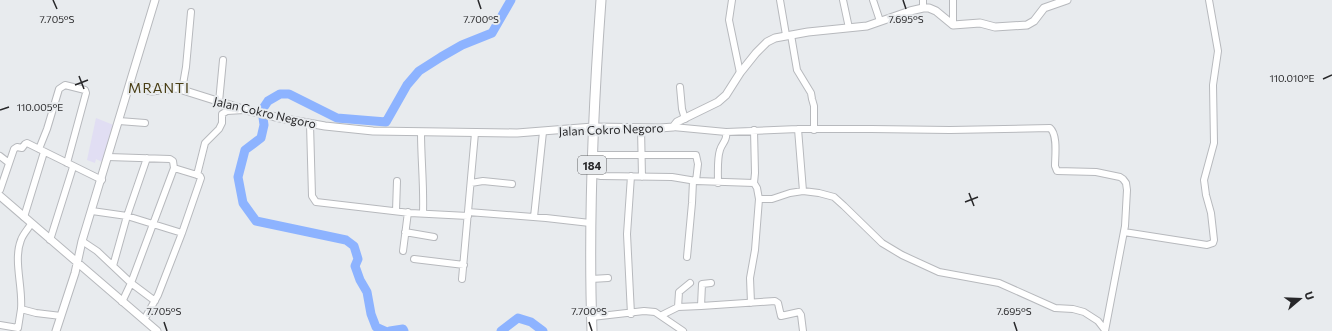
<svg xmlns="http://www.w3.org/2000/svg" width="1332" height="331" font-family="Commissioner,sans-serif">
<style>
.education{fill:#e1def3}
.lines{fill:none;stroke-linecap:round;stroke-linejoin:round}
.stream{stroke:#8db3ff;stroke-width:1.5}
.river{stroke:#8db3ff;stroke-width:9}
.minor-casing{stroke:#b7b9bd;stroke-width:8}
.tertiary-casing{stroke:#b7b9bd;stroke-width:9}
.primary-casing{stroke:#b7b9bd;stroke-width:11}
.minor{stroke:#fff;stroke-width:6}
.tertiary{stroke:#fff;stroke-width:7}
.primary{stroke:#fff;stroke-width:9}
.ticks{fill:none;stroke:#272729;stroke-width:1.5}
.labels{text-anchor:middle;dominant-baseline:central;stroke-width:4;stroke-linejoin:round;paint-order:stroke}
.shield{fill:#e8ebee;stroke:#616264;stroke-width:1}
.shield-label{font-size:11px;font-weight:bold;fill:#272729}
.street-label{font-size:12px;fill:#272729;stroke:#e8ebee}
.quarter-label{font-size:14px;letter-spacing:1px;fill:#493e15;stroke:#e8ebee}
.ticks-label{font-size:10px;text-anchor:middle;fill:#272729;stroke:#e8ebee;stroke-width:4;stroke-linejoin:round;paint-order:stroke}
</style>
<rect width="100%" height="100%" fill="#e8ebee"/>
<path class="education" d="M96,118L116,126L102,162L96,159L95,163L87,160Z"/>
<g class="lines">
<path class="stream" d="M375,331L376,327"/>
<path class="river" d="M385,331L376,327L371,314L367,292L360,280L355,266L358,259L354,246L346,240L256,221L243,203L238,177L245,150L261,138L264,125L262,110L268,101L280,94H289L337,118L386,122L407,85L419,71L441,57L462,45L492,33L511,0
M390,331L403,329L404,331
M501,331L518,318L531,322L543,331"/>
<defs>
<path id="minor" d="M732,0L729,20L740,73
M780,0L786,35
M843,0L849,28
M873,0L880,21
M923,0V8
M953,0V25
M791,35L797,70L811,93L812,99L814,106V130
M680,87L682,109L685,119
M182,90L186,67L191,12
M219,102L223,60
M119,121L145,123
M310,124L312,196L316,202L410,213L468,216
M673,127L726,132L798,129H871L950,130L1050,128C1058,135 1055,156 1055,166L1057,171L1096,172L1120,177L1123,179L1126,183L1127,190L1125,226L1105,331
M641,128L642,177
M421,132C421,159 424,186 423,213
M39,149L47,129L59,89L65,85L85,90L86,93L67,163
M592,155H696L698,164L696,181
M0,156L9,163
M108,157L170,159L173,161L174,168L197,175L200,176L201,178L182,233L158,295L144,320
M592,174L601,176L672,177L696,181L754,183
M197,175L205,143L219,129L222,123V114L227,111L244,110
M631,176L627,234L631,314
M471,183L483,181L512,184
M718,183C718,172 717,159 720,150C722,143 728,140 726,132
M0,190L14,149L17,147L22,148L25,144L27,143L102,180
M803,191L819,193L834,197L844,206L882,243L902,255L939,272L999,283L1055,308L1073,309L1084,312L1098,321L1105,330
M759,199H772L790,193L803,191L798,129
M92,211L127,216L182,233
M396,211L397,181
M468,212L546,218L590,223
M24,217L44,152
M534,217L543,132
M405,232L434,237
M1124,232L1207,245L1213,243L1214,240L1211,213L1206,195L1204,180L1214,143L1213,85L1218,51L1209,0
M50,240L73,167
M82,241L97,251L131,283L155,301
M403,251L408,212
M687,257L692,203L693,181
M414,259L464,265
M113,266L127,216L147,158
M462,279L475,133
M591,279L608,278
M122,302L131,283L174,168
M751,303L750,278L755,250L759,199L757,188L754,183L755,173L754,130
M701,306L775,301L778,303L781,316L799,312L801,315L803,331
M678,307L679,292L690,283
M21,309C23,287 13,260 21,240C23,234 28,229 31,224
M662,315L678,307L701,306L702,284L711,283
M592,317L644,311L655,312L683,331
M0,325L18,328L21,309L36,313L61,316"/>
<path id="tertiary" d="M130,86L152,91L176,88L246,110L280,118L325,126L373,131L517,133L593,127L660,128L673,127L677,122L718,102L726,95L740,73L756,53L767,42L775,38L808,32L867,26L910,11L923,8H929L936,11L953,25L980,23L995,27L1027,25L1034,21L1044,8L1067,0
M0,196L157,331
M56,331L75,273L82,241L155,0"/>
<path id="primary" d="M592,331C588,220 593,110 601,0"/>
</defs>
<use href="#minor" class="minor-casing"/>
<use href="#tertiary" class="tertiary-casing"/>
<use href="#primary" class="primary-casing"/>
<use href="#minor" class="minor"/>
<use href="#tertiary" class="tertiary"/>
<use href="#primary" class="primary"/>
</g>
<path class="ticks" d="M53,0L57,9M478,0L481,9M903,0L906,9M79,76L84,89M1323,79L1332,75M75,85L88,80M0,110L9,107M969,193L974,206M965,202L978,197M164,322L167,331M589,322L592,331M1014,322L1017,331"/>
<g class="labels">
<rect class="shield" x="578" y="156" width="28" height="18" rx="3"/>
<g class="shield-label">
<text x="592" y="165">184</text>
</g>
<g class="street-label">
<text transform="translate(265 112) rotate(13)">Jalan Cokro Negoro</text>
<text transform="translate(611 129) rotate(-2)">Jalan Cokro Negoro</text>
</g>
<g class="quarter-label">
<text x="159" y="87">MRANTI</text>
</g>
</g>
<g class="ticks-label">
<text x="57" y="23">7.705°S</text>
<text x="481" y="23">7.700°S</text>
<text x="906" y="23">7.695°S</text>
<text x="1292" y="82">110.010°E</text>
<text x="40" y="111">110.005°E</text>
<text x="164" y="315">7.705°S</text>
<text x="589" y="315">7.700°S</text>
<text x="1014" y="315">7.695°S</text>
</g>
<g transform="translate(1300 299) rotate(71)" stroke="#e8ebee" stroke-width="3" paint-order="stroke">
<path d="M0-3L7 15L0 10L-7 15Z" fill="#272729"/>
<text y="-6" font-size="11" font-weight="bold" text-anchor="middle" fill="#272729">U</text>
</g>
</svg>
